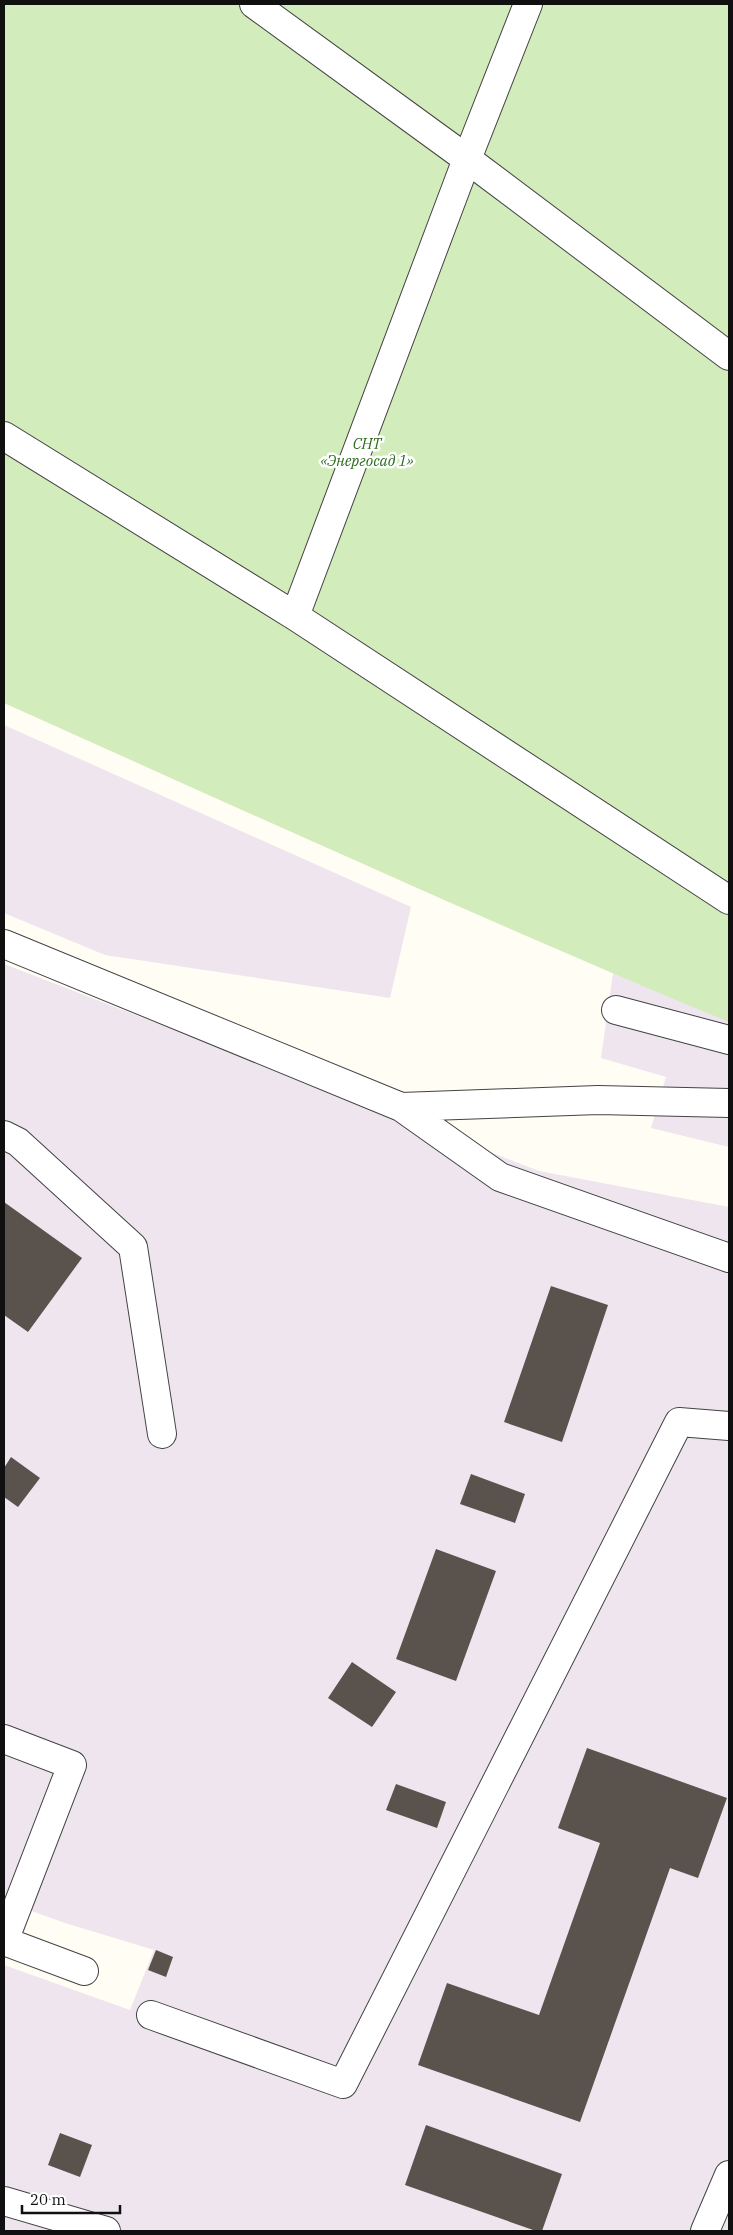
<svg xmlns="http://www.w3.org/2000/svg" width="733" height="2235" font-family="'IBM Plex Serif',serif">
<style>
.industrial{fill:#eee5ef}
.green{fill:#d3ecbb}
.building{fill:#5a524c}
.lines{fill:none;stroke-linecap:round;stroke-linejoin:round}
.minor-casing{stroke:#434343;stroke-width:30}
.minor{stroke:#fff;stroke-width:28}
.labels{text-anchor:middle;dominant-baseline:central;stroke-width:5;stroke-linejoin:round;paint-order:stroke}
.park-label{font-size:15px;font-style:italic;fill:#2b6c1d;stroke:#fff}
</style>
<rect width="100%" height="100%" fill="#fffdf4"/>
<path class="industrial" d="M4,725L411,907L390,998L105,955L4,913Z
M4,964L539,1171L729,1207V2231H4V1965L130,2010L154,1950L65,1923L4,1901Z
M613,973L729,1021V1147L651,1128L666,1077L601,1058Z"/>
<path class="green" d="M4,4H729V1022C485,921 245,811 4,703Z"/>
<path class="building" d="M4,1202L82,1258L28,1332L4,1315Z
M551,1286L608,1305L562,1442L504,1422Z
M11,1457L40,1478L18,1507L4,1497V1468Z
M471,1474L525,1494L515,1523L460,1504Z
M436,1549L496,1571L456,1681L396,1659Z
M352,1662L396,1692L372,1727L328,1698Z
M587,1748L727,1798L698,1878L670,1868L580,2122L418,2065L447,1983L539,2015L600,1843L558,1828Z
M396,1784L446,1802L437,1828L386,1810Z
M156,1950L173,1957L166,1977L148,1970Z
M426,2125L562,2174L542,2231H536L405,2185Z
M60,2133L92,2145L80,2177L48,2165Z"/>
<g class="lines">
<defs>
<path id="minor" d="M254,4L467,159L729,356
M4,436L295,616L729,900
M295,616L467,159L528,4
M4,944L401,1107L500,1177L729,1258
M616,1010L729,1040
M401,1107L598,1100L729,1103
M4,1135L18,1142L133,1247L162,1434
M4,1739L72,1765L4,1941L84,1971
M151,2015L343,2084L679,1422L729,1426
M4,2201L106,2231
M705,2231L729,2175"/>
</defs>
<use href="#minor" class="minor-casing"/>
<use href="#minor" class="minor"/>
</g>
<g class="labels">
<g class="park-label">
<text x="367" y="443">СНТ<tspan x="367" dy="17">«Энергосад 1»</tspan></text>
</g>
</g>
<rect width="733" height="2235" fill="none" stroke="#101010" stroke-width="10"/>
<path d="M22 2205v8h98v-8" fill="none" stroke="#101010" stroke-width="2.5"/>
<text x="30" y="2205" font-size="15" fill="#101010" stroke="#ffffff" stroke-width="4" paint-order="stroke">20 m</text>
</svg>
